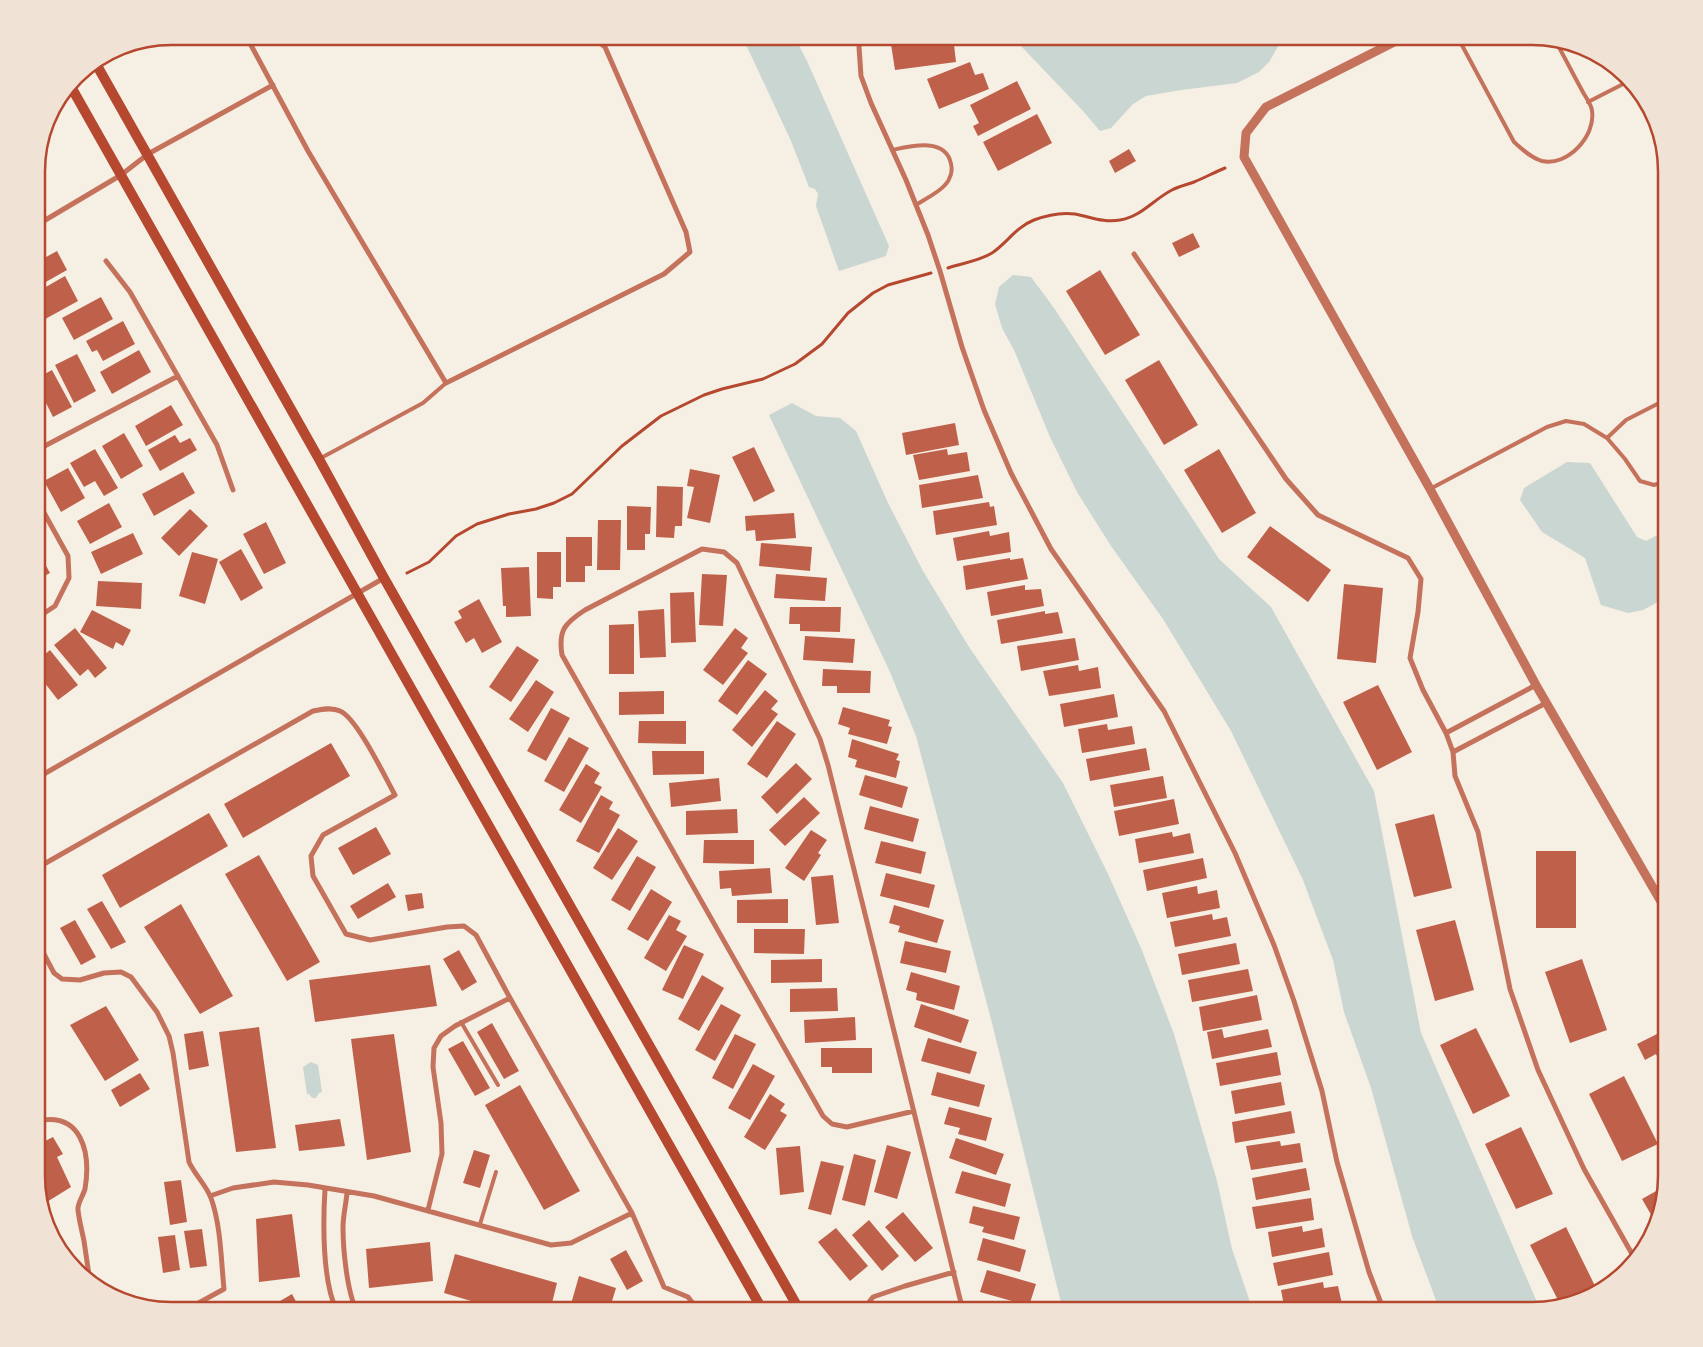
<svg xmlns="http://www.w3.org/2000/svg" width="1703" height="1347" font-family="Figtree,sans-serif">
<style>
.water{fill:#c9d6d2}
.building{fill:#bf614a}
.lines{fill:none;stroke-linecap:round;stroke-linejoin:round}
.path{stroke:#b5482f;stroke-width:3}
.service{stroke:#c5725c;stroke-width:4}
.minor{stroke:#c5725c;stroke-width:5}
.tertiary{stroke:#c5725c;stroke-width:9}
.secondary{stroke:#b5482f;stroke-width:10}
.rim{fill:none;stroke:#b5482f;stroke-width:2.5}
</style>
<rect width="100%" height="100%" fill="#f6efe4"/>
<path class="water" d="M742,36H794L807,61L889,246L886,256L839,271L816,206L818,194L815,189L809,187L791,141Z
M1014,36H1284L1269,62L1259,72L1237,83L1181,90L1146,96L1133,104L1111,128L1100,131L1083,111L1021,46Z
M1013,275L1031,277L1054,308L1219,559L1271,607L1374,791L1421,1033L1540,1309L1532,1311H1440L1412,1236L1371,1088L1344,1012L1333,960L1303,880L1231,731L1163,619L1111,546L1077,492L1050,437L1014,350L1002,328L995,304L999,287Z
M792,403L816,416L840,418L856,431L888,503L923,571L969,647L1063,783L1108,874L1141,948L1174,1034L1217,1181L1232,1249L1253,1311H1063L992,1023L916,736L890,672L769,415Z
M1567,462L1590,463L1637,537L1646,541L1667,530V597L1643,610L1628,613L1601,605L1585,558L1542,532L1520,500L1524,488Z
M311,1062L318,1065L322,1092L319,1093L316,1098H312L309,1094H307L303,1067Z"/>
<path class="building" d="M906,36H953L956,62L895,70L890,38Z
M970,62L975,75L983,73L989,89L939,109L927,79Z
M1017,81L1031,109L978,136L973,126L979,123L970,105Z
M1037,114L1052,143L998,171L983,142Z
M1129,149L1136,161L1115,173L1109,161Z
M1193,233L1200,247L1179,257L1172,243Z
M57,251L67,270L37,287V262Z
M1100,270L1140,335L1105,355L1066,291Z
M65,276L78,301L38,323L37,292Z
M101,297L113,319L74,340L62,318Z
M123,321L135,344L103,361L97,350L92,352L86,341Z
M139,350L151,372L112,394L100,372Z
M77,354L96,391L74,403L55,365Z
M1159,360L1198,425L1164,445L1125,380Z
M52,370L72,407L53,417L37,385V378Z
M171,405L183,425L146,446L135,426Z
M955,423L959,445L906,455L902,433Z
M124,433L143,466L121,479L102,446Z
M175,435L180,443L190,438L197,450L160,471L148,450Z
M754,447L775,491L754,502L732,457Z
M95,449L118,488L104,496L95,481L84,487L70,463Z
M947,449L948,455L967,452L970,471L919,480L913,455Z
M1219,449L1256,513L1222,533L1184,470Z
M68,468L85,498L61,512L44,481Z
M690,469L720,475L710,523L687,518L694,487L687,486Z
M183,472L195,493L154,516L142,494Z
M978,475L983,498L922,508L919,485Z
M657,486L683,487L682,526H675L674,538L656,537Z
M989,502L990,507L994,506L997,525L936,535L933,511Z
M109,503L122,527L90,544L77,521Z
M627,506L651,507L650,534H645V550H627Z
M190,509L208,526L179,556L161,538Z
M794,513L796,538L756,541L755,530L746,531L745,516Z
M598,520H621L620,570H597Z
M266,522L286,563L264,574L243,534Z
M1270,526L1331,570L1308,602L1247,557Z
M989,531L990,536L1009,532L1011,552L957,561L953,538Z
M133,533L143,554L101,574L91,552Z
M566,537H592V566H585V582H566Z
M761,543L812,547L810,571L759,566Z
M37,549L50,573L37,580Z
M241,549L263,588L241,601L219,562Z
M192,552L218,559L205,604L179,596Z
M537,552H561V587H553V599L537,598Z
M1010,558V560L1023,558L1028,579L966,590L963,566Z
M529,567L531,616L506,617V606H503L501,568Z
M702,574L727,575L723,626L699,625Z
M776,574L827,578L825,601L774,598Z
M98,581L142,583L141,609L96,606Z
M1344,584L1383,588L1376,663L1337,659Z
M1025,585V590L1041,589L1044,606L991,616L987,592Z
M694,592L696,642L671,643L670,593Z
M479,599L502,642L482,653L474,638L466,643L454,622L462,618L458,611Z
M790,607H841L840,632L800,631V624H789Z
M664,609L666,657L640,658L638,611Z
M92,610L131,630L123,646L116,642L113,649L80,632Z
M1045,611V614L1058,612L1063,633L1001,644L997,620Z
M634,624V674H609V625Z
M75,628L107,668L95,678L88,669L80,676L54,645Z
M735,628L748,638L741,648L748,653L723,685L703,670Z
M805,636L855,639L853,663L803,660Z
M1075,638L1079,660L1021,671L1017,646Z
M517,646L539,660L511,702L489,687Z
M50,650L78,685L58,700L37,673V661Z
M748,660L767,674L737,715L718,701Z
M1078,665L1079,671L1098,667L1101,688L1049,696L1043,671Z
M823,669L871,671L870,693H837V686H822Z
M536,680L554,692L528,732L509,719Z
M1378,685L1412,752L1377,770L1343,702Z
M765,690L778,701L771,709L778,714L752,747L732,730Z
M664,691V714L619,715V692Z
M37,694L45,711L37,715Z
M1114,694L1118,717L1064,727L1060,704Z
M843,707L890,720L888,726L892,727L887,744L848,734L850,728L838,724Z
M551,708L570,718L546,761L527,751Z
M639,721H686V744L638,743Z
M777,721L796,734L767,778L747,764Z
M1107,724L1108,730L1132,726L1135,744L1082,753L1078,729Z
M569,737L589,748L564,792L544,781Z
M852,739L899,754L896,760L900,761L896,778L855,767L857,760L848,757Z
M331,743L350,776L243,838L224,804Z
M1146,748L1150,770L1090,781L1086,759Z
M652,751H704V774L653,775Z
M796,763L812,779L777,814L761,797Z
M586,764L600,773L594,783L602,787L581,823L559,810Z
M865,775L908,787L902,808L859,795Z
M1163,776L1167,798L1114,807L1110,785Z
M719,778L721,801L671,807L669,783Z
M601,795L613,802L609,809L620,815L599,853L576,841Z
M804,797L820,813L785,846L769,830Z
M1174,799L1179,824L1119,836L1114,811Z
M870,806L919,819L913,842L864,829Z
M737,809L738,833L686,835V811Z
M209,813L228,846L120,908L102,875Z
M1434,814L1452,888L1414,897L1395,824Z
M376,827L391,854L353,875L338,848Z
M618,828L638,841L612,880L593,868Z
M811,830L827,840L818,853L821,855L804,881L785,868Z
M1172,832L1173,837L1190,833L1194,853L1139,863L1135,839Z
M704,840H754V864L703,863Z
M881,841L926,852L921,874L875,863Z
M1536,851H1576V928H1536Z
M259,855L320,962L287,981L225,874Z
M637,856L656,867L630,911L611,900Z
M1203,858L1207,878L1147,891L1143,870Z
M770,868L772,893L732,896L731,888L720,889L719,871Z
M886,873L935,885L929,908L880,896Z
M833,875L839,923L816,925L811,877Z
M388,883L396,897L358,919L350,906Z
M1197,886L1198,894L1217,890L1220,908L1167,918L1162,893Z
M651,889L672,902L648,941L627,929Z
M422,893L424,908L408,911L405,895Z
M788,899V923H737V900Z
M102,901L126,942L111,949L87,909Z
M181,904L233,996L200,1014L144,927Z
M894,905L944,920L937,943L898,932L900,926L889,923Z
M1212,914L1213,920L1227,917L1231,936L1175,947L1170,922Z
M669,915L681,921L676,930L687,936L666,971L644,958Z
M75,920L96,957L81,965L60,928Z
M1455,920L1474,990L1435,1001L1416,930Z
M754,929H805L804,954L754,953Z
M905,941L951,951L946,973L900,963Z
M1236,943L1240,964L1182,975L1178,954Z
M684,945L704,954L683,999L662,990Z
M459,950L477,982L462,991L443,959Z
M822,959V982L771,983V960Z
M1582,959L1607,1030L1570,1043L1545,972Z
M430,965L437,1006L315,1022L309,980Z
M1248,969L1253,991L1192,1002L1188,980Z
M911,972L960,986L954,1010L916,1000L917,993L906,990Z
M702,975L724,988L699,1031L678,1019Z
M837,988L838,1011L790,1012V989Z
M1257,995L1262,1020L1203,1031L1199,1007Z
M721,1004L741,1015L715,1061L695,1050Z
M921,1004L969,1020L961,1043L914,1027Z
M106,1006L139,1060L105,1081L70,1025Z
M855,1017L856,1040L805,1043L804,1020Z
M492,1023L519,1071L504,1079L477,1032Z
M259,1027L276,1148L236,1152L219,1032Z
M1476,1028L1510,1096L1473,1114L1440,1045Z
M1222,1029L1224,1038L1268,1029L1272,1047L1212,1059L1207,1032Z
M1667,1029V1072L1665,1073L1656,1054L1645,1060L1637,1044Z
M203,1031L209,1066L189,1070L184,1034Z
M394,1034L411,1152L367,1160L351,1039Z
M735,1034L756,1044L733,1089L712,1078Z
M928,1038L977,1052L970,1074L921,1061Z
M463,1041L490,1088L475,1096L448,1049Z
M821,1048H872V1073H832V1067H821Z
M1277,1052L1281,1075L1220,1086L1216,1063Z
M753,1064L775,1076L750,1120L728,1108Z
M937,1072L985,1085L979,1107L931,1095Z
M140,1073L150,1089L120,1107L111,1090Z
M1624,1076L1658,1144L1622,1161L1589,1094Z
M1281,1082L1285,1105L1235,1114L1231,1091Z
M520,1085L580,1191L544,1210L485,1105Z
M770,1094L785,1104L780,1111L787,1115L765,1150L744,1137Z
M949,1107L992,1118L986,1141L958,1134L960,1128L944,1124Z
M1291,1111L1295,1133L1235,1143L1232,1122Z
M340,1119L345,1146L299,1151L295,1125Z
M1521,1127L1553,1194L1516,1209L1485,1144Z
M53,1137L63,1154L57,1157L71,1187L42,1205L37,1185V1145Z
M956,1138L1004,1154L996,1175L949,1158Z
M1280,1141L1281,1146L1300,1143L1303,1162L1251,1170L1246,1146Z
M887,1145L911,1152L897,1199L874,1192Z
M800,1146L804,1192L780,1195L776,1148Z
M474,1150L490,1155L480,1188L463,1183Z
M854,1154L876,1160L865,1206L842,1200Z
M821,1161L844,1166L831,1215L808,1209Z
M1306,1168L1310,1190L1256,1200L1252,1178Z
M962,1171L1011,1184L1005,1207L955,1193Z
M181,1180L187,1222L170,1225L164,1182Z
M1665,1186L1660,1220L1657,1225L1642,1199Z
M1311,1198L1314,1220L1256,1229L1252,1207Z
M973,1206L1020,1217L1014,1240L982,1232L984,1227L969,1223Z
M903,1212L933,1248L915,1262L885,1227Z
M292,1214L300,1277L259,1282L256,1219Z
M869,1220L899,1256L882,1271L852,1235Z
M1302,1226L1303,1232L1322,1228L1325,1247L1272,1257L1268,1232Z
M1566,1227L1598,1292L1587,1298L1560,1304L1530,1245Z
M836,1228L868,1266L850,1281L818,1242Z
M202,1229L207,1266L190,1268L184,1231Z
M175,1235L180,1270L163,1273L158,1237Z
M983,1238L1026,1250L1020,1272L977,1260Z
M430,1242L433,1281L369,1288L366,1249Z
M626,1250L643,1281L627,1290L610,1259Z
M1329,1252L1333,1275L1278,1286L1273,1263Z
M455,1254L557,1283L550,1311H505L444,1293Z
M987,1270L1036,1284L1029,1306L980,1292Z
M579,1276L616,1288L609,1311H569Z
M1323,1282L1324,1288L1338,1286L1342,1304L1302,1311H1285L1281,1290Z
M292,1294L301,1311H263Z
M999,1305L1019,1310V1311H998Z"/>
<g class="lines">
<path class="path" d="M948,268C963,263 979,261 992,253C1007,243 1016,227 1034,220C1047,215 1061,212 1075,214C1091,217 1104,223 1120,220C1141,217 1154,199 1172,190C1179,186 1186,185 1194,182C1204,178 1215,172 1225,168
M407,573L429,562L456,536L477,524L509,514L536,509L554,503L572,494L622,446L661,416L704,395L722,389L763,379L795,364L822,344L848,313L873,293L888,285L931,273"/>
<path class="service" d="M1457,36L1514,142C1522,149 1531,158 1542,161C1567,167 1596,136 1592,111C1592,106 1587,99 1584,94C1574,76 1565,58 1555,40
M1627,78L1642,108L1654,115
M1588,102L1629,81
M892,150C911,146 946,137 951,164C953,171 950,180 945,185C938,193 925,199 916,205
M1607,438L1626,420L1667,399
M321,458L423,403L446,383
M1430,489L1547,427L1566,421L1584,424L1607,438L1625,459L1640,481L1654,485L1667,481
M461,1022L498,1085
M480,1224L496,1172"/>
<path class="minor" d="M246,36L308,151L446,383L664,274L690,252L686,232L605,47L592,36
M862,36L859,47L861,76L871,103L906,180L928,235L940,271L962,347L984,410L1011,473L1051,549L1164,711L1235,853L1274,945L1294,1001L1322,1091L1337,1162L1369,1272L1384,1311
M37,225L121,175L148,154L273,85
M1134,254L1286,479L1318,515L1408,558L1421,579L1418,612L1410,658L1423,690L1446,733L1453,752L1455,776L1478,832L1510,989L1538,1070L1584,1169L1636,1261
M106,261L130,292L217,445L233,490
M37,450L178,376
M37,618L55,606L69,578L68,556L37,500
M1446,733L1536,685
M1453,752L1546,703
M37,778L384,578
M37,868L313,711C322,709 332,707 340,711C357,718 385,777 395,795L323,835L311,856L313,876L346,934L370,940L447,927L464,926L476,935L510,998L455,1026L441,1036L434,1048L433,1067L441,1123L442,1154L428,1210
M37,941L54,973L62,979L80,980L104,973L121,972L131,977L157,1012L169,1036L173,1053L189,1162C195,1175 206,1185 211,1198C221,1226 221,1260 224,1289L184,1311
M510,998L632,1213L664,1287L688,1297L699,1311
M914,1111L847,1127L832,1124L823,1116L562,655C558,630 565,623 585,610L702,549L724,552L737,563L820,739L828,765C873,947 919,1129 963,1311
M37,1121C82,1111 91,1153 85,1189C83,1196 77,1204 78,1210C79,1220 82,1231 84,1241C86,1254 88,1268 90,1282
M325,1189C323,1221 322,1282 337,1311
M347,1193C346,1204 343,1216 343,1227C343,1249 347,1293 357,1311
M210,1196L233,1188L274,1182L308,1185L374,1196L551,1245L571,1243L632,1213
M862,1311L873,1297L905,1286L954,1272"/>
<path class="tertiary" d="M1406,36L1266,107L1246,133L1244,157L1430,489L1536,685L1667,912"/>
<path class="secondary" d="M95,62L319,459L384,578L800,1311
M70,85L763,1311"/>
</g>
<path d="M0 0H1703V1347H0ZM171 45H1532A126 126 0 0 1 1658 171V1176A126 126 0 0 1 1532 1302H171A126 126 0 0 1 45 1176V171A126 126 0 0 1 171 45Z" fill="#f1e2d6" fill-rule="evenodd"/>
<path class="rim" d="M171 45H1532A126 126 0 0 1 1658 171V1176A126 126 0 0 1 1532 1302H171A126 126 0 0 1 45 1176V171A126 126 0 0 1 171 45Z"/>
</svg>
